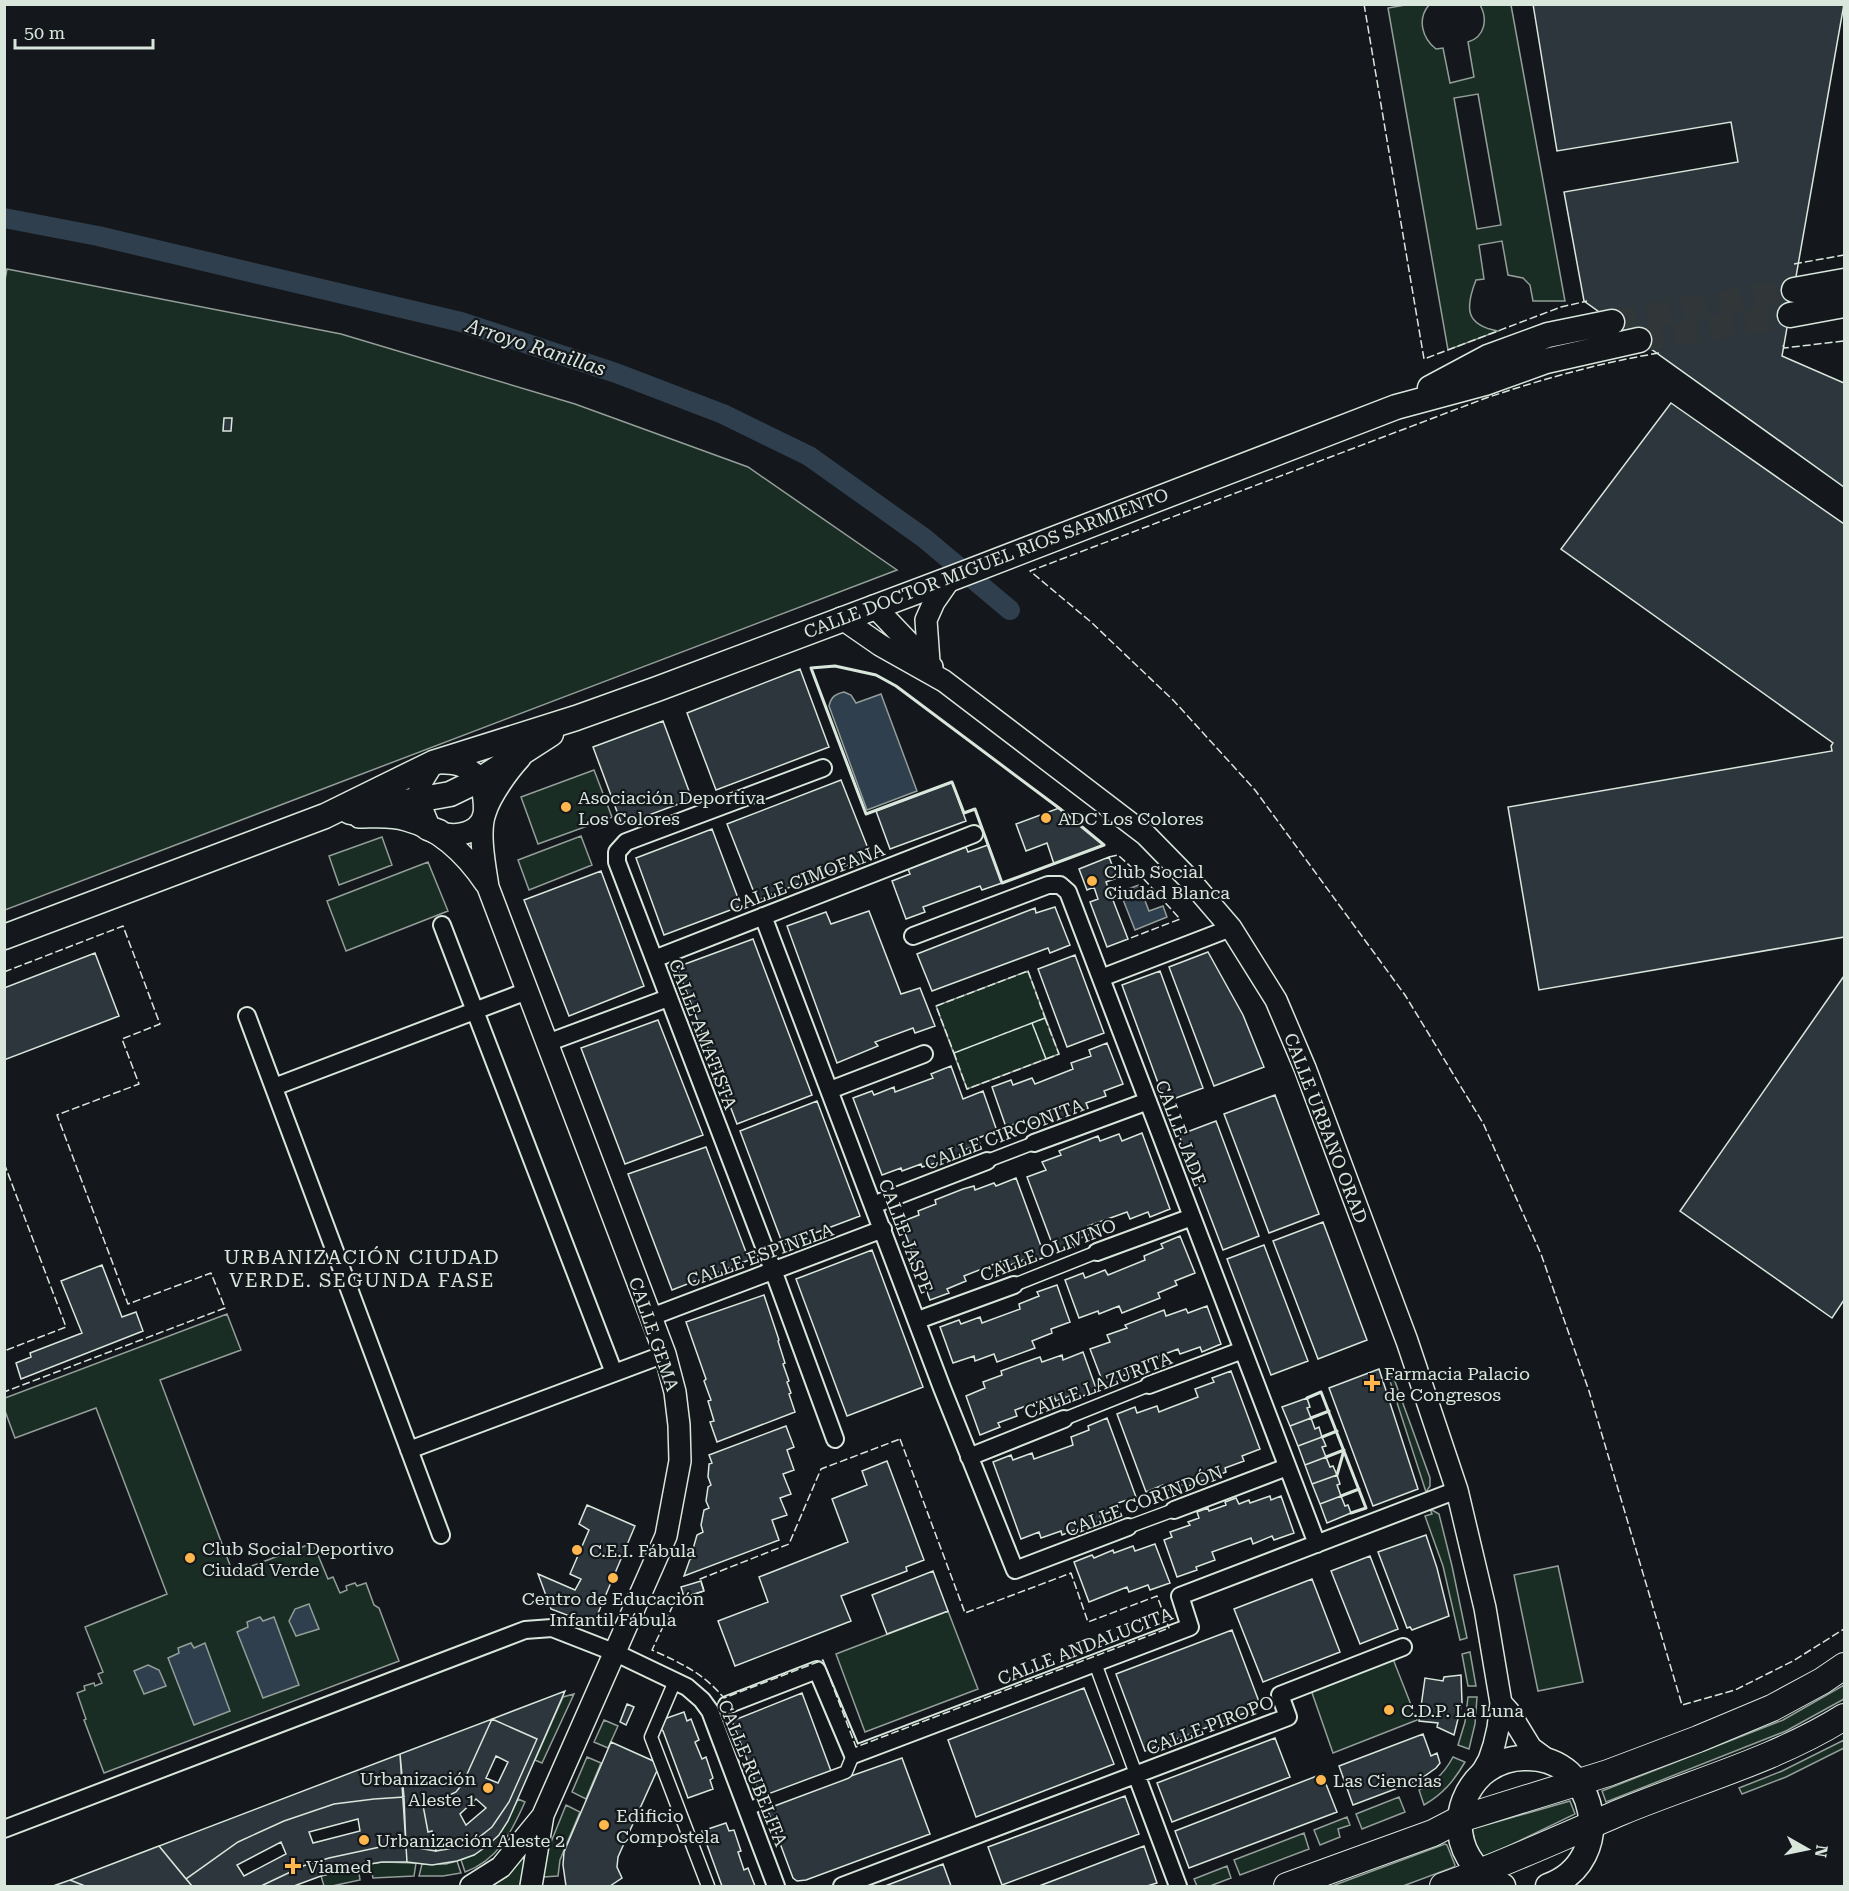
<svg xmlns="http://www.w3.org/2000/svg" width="1849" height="1891" font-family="'Roboto Serif',serif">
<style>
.green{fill:#1a2d24;stroke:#939e99;stroke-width:1.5;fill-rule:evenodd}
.water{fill:#2f3f4d;stroke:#939e99;stroke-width:1.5}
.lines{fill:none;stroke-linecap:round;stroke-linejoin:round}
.canal{stroke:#2f3f4d;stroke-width:20}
.building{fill:#2c363c;stroke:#d8e6dc;stroke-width:1.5;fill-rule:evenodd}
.secondary-tunnel{stroke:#313739;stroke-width:24;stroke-dasharray:24 12;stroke-linecap:butt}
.pedestrian-casing{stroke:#d8e6dc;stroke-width:15}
.minor-casing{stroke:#d8e6dc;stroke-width:20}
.tertiary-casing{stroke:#d8e6dc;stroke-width:24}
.secondary-casing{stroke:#d8e6dc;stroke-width:27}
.primary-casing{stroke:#d8e6dc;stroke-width:28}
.pedestrian{stroke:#14181c;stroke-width:12}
.minor{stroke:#14181c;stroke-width:16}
.tertiary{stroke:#14181c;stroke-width:21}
.secondary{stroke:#14181c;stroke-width:24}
.primary{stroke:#14181c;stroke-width:26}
.fence{stroke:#d8e6dc;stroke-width:1.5;stroke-dasharray:8 3;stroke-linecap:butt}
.wall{stroke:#d8e6dc;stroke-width:3}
.poi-dot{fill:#ffb74d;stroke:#14181c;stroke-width:2}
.labels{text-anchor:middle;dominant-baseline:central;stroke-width:4.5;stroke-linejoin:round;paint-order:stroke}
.street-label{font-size:18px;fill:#d8e6dc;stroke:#14181c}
.poi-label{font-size:18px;fill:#d8e6dc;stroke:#14181c;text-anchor:start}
.water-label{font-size:20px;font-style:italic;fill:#d8e6dc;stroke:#14181c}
.neighbourhood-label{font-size:20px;letter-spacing:1.5px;fill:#d8e6dc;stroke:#14181c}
</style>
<rect width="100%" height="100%" fill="#14181c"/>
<path class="green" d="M1405,5H1429C1417,19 1422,38 1436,49L1443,48L1450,83L1474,77L1468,42C1485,37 1488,19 1480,5H1511L1565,301H1533L1530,285L1523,278L1508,275L1502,241L1479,245L1484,279L1476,280C1465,308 1465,325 1498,331L1448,350L1388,8ZM1478,94L1501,225L1477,229L1454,98Z
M7,269L341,334L575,404L748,467L897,570L5,910L4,285Z
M594,770L612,817L538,844L521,797Z
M581,836L592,865L529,890L518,860Z
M382,837L392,865L339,885L329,856Z
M428,862L448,911L346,951L327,901Z
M1028,971L1059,1054L967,1089L936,1006Z
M227,1314L241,1350L160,1380L233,1573L313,1543L328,1579L333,1577L340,1593L347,1590L346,1586L355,1583L357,1586L366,1583L374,1605L379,1608L399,1661L104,1773L84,1720L86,1719L77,1693L85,1690L84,1686L94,1683L95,1686L102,1683L98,1674L103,1672L85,1627L167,1594L96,1408L15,1438L5,1411V1398Z
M1393,1376L1430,1478V1486L1426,1492L1389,1378Z
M1430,1509L1439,1514L1452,1566L1467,1638L1460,1640L1443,1566L1425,1516L1432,1514Z
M1558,1566L1583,1682L1538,1691L1514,1575Z
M948,1611L978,1689L865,1732L836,1654Z
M1470,1652L1476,1686H1468L1462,1654Z
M1393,1659L1417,1720L1333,1753L1311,1690Z
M1844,1685V1699L1786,1731L1606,1802L1602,1791L1783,1720Z
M574,1694L542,1763L535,1760L563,1697Z
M1468,1697H1477L1475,1724L1469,1749L1458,1745L1465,1722Z
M604,1720L618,1726L608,1748L594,1742Z
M1844,1740V1748L1786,1777L1742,1794L1739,1788L1782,1771Z
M587,1757L601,1763L586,1799L572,1792Z
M1453,1757L1465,1762C1454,1781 1443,1794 1424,1805L1419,1790C1435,1783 1445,1772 1453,1757Z
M1399,1797L1405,1812L1362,1829L1356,1814Z
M518,1799L525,1802C511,1833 498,1860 465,1872L461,1860C493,1847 504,1830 518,1799Z
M1570,1801L1575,1814L1484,1858L1476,1845L1472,1829Z
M566,1805L580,1812L560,1860L558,1876L543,1877L545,1857Z
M1347,1817L1350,1825L1338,1829L1340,1837L1320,1845L1314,1830Z
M1304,1833L1309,1849L1240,1875L1234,1860Z
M1445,1844L1447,1845L1455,1865L1454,1867L1403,1886H1332Z
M525,1851L523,1886H489Z
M457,1861L461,1873L443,1876H419L422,1864H446Z
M382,1862L416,1863L414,1876L373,1878L370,1864Z
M358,1866L360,1880L332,1886H324L321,1876Z
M1227,1866L1231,1878L1210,1886H1197L1194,1879Z"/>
<path class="water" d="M844,692L851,695L856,703L881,694L917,791L867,810L829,706C831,697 835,694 844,692Z
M1139,885L1149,911L1163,906L1167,917L1135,930L1120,892Z
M309,1604L319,1629L296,1636L289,1621L295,1609Z
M260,1617L263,1621L274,1617L299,1685L263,1698L237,1632L248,1627L247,1622Z
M191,1643L194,1648L205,1643L230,1711L194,1725L168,1658L179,1653L178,1648Z
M148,1665L159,1670L166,1686L144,1694L134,1671Z"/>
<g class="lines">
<path class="canal" d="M4,218L98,236L461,322L616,373L723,414L809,456L924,538L1010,610"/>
</g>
<path class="building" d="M1533,4H1844L1782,356L1844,383V487L1584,301L1564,192L1738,162L1731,122L1557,151Z
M1671,403L1844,524V937L1539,990L1508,807L1832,751L1831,746L1833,743L1561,549Z
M224,418H232L231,431H223Z
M800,669L829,747L716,790L687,713Z
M663,721L692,799L622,825L593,747Z
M841,780L871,856L757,900L727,824Z
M952,782L966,821L890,849L876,811Z
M1059,808L1104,845L1054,864L1047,843L1026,851L1016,824Z
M712,829L741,906L664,935L636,858Z
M988,845L1002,883L982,890L980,886L923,907L925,912L906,919L892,881L910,874L908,869L966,847L968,852Z
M1109,857L1117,878L1106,882L1128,939L1107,947L1090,902L1098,899L1094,887L1087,890L1079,869Z
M601,871L644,986L569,1016L524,900Z
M1055,907L1070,945L1050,953L1048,948L932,991L917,954L1035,908L1036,913Z
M869,911L901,994L920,988L935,1026L915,1033L913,1028L875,1042L878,1046L837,1063L787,926L826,912L831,924Z
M753,939L812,1095L737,1124L677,967Z
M1208,952L1243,1015L1264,1067L1214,1086L1169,967Z
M95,953L119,1016L4,1060V988Z
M1075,955L1104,1033L1067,1047L1038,969Z
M1160,971L1203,1088L1165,1102L1122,985Z
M1844,976V1300L1832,1318L1680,1211Z
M658,1020L703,1135L625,1164L581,1048Z
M1107,1043L1123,1084L1104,1091L1106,1096L1086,1103L1088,1108L1049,1123L1047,1118L1028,1125L1026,1120L1006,1127L992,1087L1011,1080L1013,1085L1032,1078L1035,1084L1073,1069L1071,1063L1091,1056L1089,1050Z
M951,1066L963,1099L983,1091L997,1131L978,1138L980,1144L961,1151L963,1154L953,1158L922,1167L921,1164L902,1171L901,1168L882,1175L853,1098L872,1091L874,1095L894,1087L895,1092L933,1078L931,1074Z
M1275,1095L1319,1214L1269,1233L1224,1114Z
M817,1101L860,1216L783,1245L740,1131Z
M1216,1121L1259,1236L1223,1250L1179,1135Z
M1142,1133L1170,1209L1150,1217L1148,1212L1130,1219L1127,1212L1088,1226L1091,1234L1072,1241L1074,1247L1056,1254L1027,1177L1046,1170L1042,1162L1061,1155L1059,1151L1098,1136L1100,1141L1119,1134L1122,1141Z
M706,1147L749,1260L672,1290L628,1174Z
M1016,1178L1045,1257L1025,1265L1023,1260L1005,1267L1002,1261L964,1276L966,1281L947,1289L949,1293L930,1300L901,1222L919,1215L918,1211L936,1204L935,1200L963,1189L974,1186L975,1190L994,1183L996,1186Z
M1323,1222L1367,1340L1318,1359L1273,1241Z
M1180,1236L1195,1273L1175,1281L1177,1285L1158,1293L1160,1298L1122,1313L1119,1306L1099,1314L1098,1311L1079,1318L1065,1280L1083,1273L1085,1278L1105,1270L1108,1275L1145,1260L1144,1256L1163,1248L1161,1244Z
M1264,1245L1308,1361L1271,1375L1227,1259Z
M872,1250L923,1387L847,1416L796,1279Z
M102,1265L122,1317L136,1312L143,1331L21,1379L16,1363L31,1357L30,1353L82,1333L61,1281Z
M1057,1285L1070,1322L1051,1329L1052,1333L1032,1341L1035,1348L997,1362L994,1354L975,1361L974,1356L953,1363L940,1327L959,1320L961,1324L980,1317L982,1323L1020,1309L1019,1304L1039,1296L1037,1292Z
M764,1295L779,1340L778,1341L785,1363L783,1364L789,1381L787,1382L791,1393L789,1394L795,1412L717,1442L710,1422L714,1421L708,1401L711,1400L704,1381L706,1379L686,1322Z
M1207,1306L1221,1344L1202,1352L1200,1347L1180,1354L1178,1349L1139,1364L1141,1369L1122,1376L1124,1381L1105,1388L1090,1349L1110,1342L1107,1335L1127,1328L1125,1325L1164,1310L1166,1316L1186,1309L1188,1313Z
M1083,1352L1097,1391L1077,1398L1075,1394L1056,1401L1054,1396L1015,1410L1017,1416L998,1423L1000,1427L980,1435L966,1396L985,1388L983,1382L1002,1375L1001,1371L1020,1364L1040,1357L1042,1362L1062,1355L1063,1360Z
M1379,1369L1418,1489L1373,1506L1329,1388Z
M1231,1371L1260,1449L1242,1456L1244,1461L1225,1468L1226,1472L1186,1487L1185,1484L1166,1491L1163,1485L1146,1492L1117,1414L1135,1407L1137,1413L1157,1406L1159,1412L1169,1408L1198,1397L1195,1389L1214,1382L1212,1378Z
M1307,1398L1310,1407L1307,1408L1311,1418L1290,1426L1282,1407Z
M1107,1418L1136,1497L1118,1503L1120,1508L1100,1516L1102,1520L1072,1531L1062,1535L1061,1531L1041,1538L1039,1532L1021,1539L993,1462L1011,1455L1013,1460L1032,1453L1034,1459L1073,1445L1071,1437L1089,1430L1088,1426Z
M1311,1418L1315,1429L1319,1427L1322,1437L1298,1446L1290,1426Z
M786,1426L794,1447L787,1450L794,1470L783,1474L791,1494L780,1498L787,1515L772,1520L779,1540L684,1576L690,1559L696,1557L693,1549L697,1535L703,1532L701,1525L704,1510L709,1508L706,1501L708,1487L711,1485L708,1477L709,1464L712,1463L709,1455Z
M1322,1437L1326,1446L1322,1447L1326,1457L1305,1465L1298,1446Z
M1326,1457L1330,1467L1333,1466L1337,1475L1312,1484L1305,1465Z
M887,1461L924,1560L906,1567L907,1571L841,1596L851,1621L735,1666L718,1621L768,1602L759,1577L848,1542L832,1499L867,1485L862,1471Z
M1337,1475L1340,1484L1337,1485L1341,1496L1320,1504L1312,1484Z
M1270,1496L1271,1500L1281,1496L1294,1533L1274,1540L1272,1536L1253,1544L1251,1538L1212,1552L1215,1560L1196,1567L1197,1570L1177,1577L1164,1540L1172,1537L1170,1532L1190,1525L1188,1522L1199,1518L1197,1512L1208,1508L1209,1511L1226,1505L1225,1502L1236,1498L1239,1504L1249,1500L1250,1503Z
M1341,1496L1345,1506L1348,1505L1351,1513L1327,1523L1320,1504Z
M587,1505L635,1526L593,1625L551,1609L538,1574L575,1590L581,1579L570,1574L589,1530L579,1524Z
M1426,1535L1437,1568L1449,1616L1412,1630L1410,1627L1407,1628L1378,1552Z
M1155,1544L1170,1583L1150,1590L1148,1585L1129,1592L1127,1587L1089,1602L1074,1562L1092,1555L1094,1558L1113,1550L1114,1553L1133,1546L1135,1551Z
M1370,1556L1398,1629L1360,1644L1331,1571Z
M933,1571L948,1611L887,1634L872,1595Z
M1312,1579L1340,1652L1263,1682L1234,1609Z
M701,1581L704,1591L684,1597L681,1587Z
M1232,1630L1261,1707L1145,1751L1116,1674Z
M1461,1675L1462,1703L1454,1735L1437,1727L1438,1723L1419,1721L1425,1678L1443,1681L1444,1677Z
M1084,1688L1114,1764L976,1817L948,1740Z
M565,1691L508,1821L499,1835L487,1846L474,1855L457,1861L432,1865L407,1862L406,1846L436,1851L448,1849L462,1845L478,1838L492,1827L509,1802L537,1739L492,1719Z
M802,1693L831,1771L762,1799L732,1721Z
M627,1704L634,1707L626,1725L620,1722Z
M684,1712L687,1721L691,1719L699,1740L695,1742L702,1759L706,1757L713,1778L710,1780L713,1789L688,1798L663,1731L660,1728L664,1719Z
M492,1719L537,1739L509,1802L492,1827L478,1838L462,1845L436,1851L432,1831L428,1832L422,1800L437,1801L456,1792L463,1783ZM496,1756L508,1762L498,1783L486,1778ZM476,1799L486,1808L466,1825L460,1814Z
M492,1719L463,1783L456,1792L437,1801L422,1800L428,1832L432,1831L436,1851L406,1846L400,1754Z
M1423,1734L1431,1756L1437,1753L1440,1763L1436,1768L1419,1780L1353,1805L1339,1766Z
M1275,1738L1290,1777L1172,1822L1157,1783Z
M611,1742L660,1764L618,1857L617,1867L622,1878L610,1886H566L563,1865L564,1852Z
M400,1754L404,1797L374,1799L334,1804L284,1821L238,1842L186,1879L159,1846Z
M902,1758L930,1834L806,1880L797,1881L793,1878L766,1806Z
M1322,1774L1337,1812L1189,1868L1175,1831Z
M1125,1796L1139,1834L1002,1885L988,1847Z
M404,1797L406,1846L380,1847L329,1858L303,1866L261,1886H192L186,1879L238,1842L284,1821L334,1804L374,1799ZM358,1819L360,1831L313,1843L309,1832ZM281,1842L286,1854L244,1876L237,1865Z
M726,1823L729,1831L734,1830L741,1851L738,1852L744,1870L748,1868L755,1886H722L702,1831Z
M159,1846L192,1886H85L70,1880Z
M406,1846L407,1862H382L358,1866L321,1876L294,1886H261L303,1866L329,1858L380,1847Z
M1144,1846L1157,1883L1147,1886H1039Z
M943,1864L951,1886H885Z
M70,1880L85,1886H53Z"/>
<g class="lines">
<path class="secondary-tunnel" d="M1612,322L1794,290
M1639,340L1790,315"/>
<defs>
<path id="pedestrian" d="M987,1161L1034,1143
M1014,1285L1097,1252
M1064,1419L1149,1385
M1128,1527L1174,1510
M1095,1663L1136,1774
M675,1681L651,1737L708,1886
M747,1809L846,1772L853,1755"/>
<path id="minor" d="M823,768L626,842L617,852V862L773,1270L835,1439
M763,916L942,1388L1015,1570L1128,1527
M442,925L614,1373
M913,936L1048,885H1060L1068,892L1317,1544
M654,959L974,834
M1101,978L1231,928
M247,1016L441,1535
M547,1043L668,998
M274,1087L527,991
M830,1090L924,1054
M1034,1143L1148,1101
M873,1205L987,1161
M1097,1252L1192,1217
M651,1317L883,1229
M918,1320L1014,1285
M1149,1385L1243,1350
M409,1450L665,1354
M969,1457L1064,1419
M1174,1510L1287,1467
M727,1705L817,1670L853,1755L1190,1627L1180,1596L1457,1490
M1136,1774L1178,1886
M4,1829L525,1630L552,1628L616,1653L687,1687L702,1700L710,1711L776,1886
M842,1886L1288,1717L1280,1695L1403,1647"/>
<path id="tertiary" d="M874,606L932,667
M841,618L880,645L944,681L1146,835L1189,879L1231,928L1276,1000L1305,1068L1407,1341L1457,1490L1485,1608L1501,1703L1498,1728L1494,1745L1489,1760L1480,1776
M929,662L926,620L934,602L950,579
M520,758C508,771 490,796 485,813C478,832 485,867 488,887L665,1354L675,1392L679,1425L680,1461L666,1536L543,1815L531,1886
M417,801L422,781L433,763C456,762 464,764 481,779C482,789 486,803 484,814C480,834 455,838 439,832
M359,817C374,817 392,815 406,820C440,829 467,856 486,884
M1501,1703L1509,1712L1531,1748L1550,1762
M471,1886L501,1867L541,1818"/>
<path id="secondary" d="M1794,290L1844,281
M1790,315L1844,305
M1430,388L1488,357L1548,335L1612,322
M417,801L428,828L439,832
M350,812L450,794L481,779L551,734
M4,937L325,816L433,763L576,718L657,689L950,579L1396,407L1485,383L1546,361L1639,340
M1503,1886C1480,1877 1463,1857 1460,1832C1458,1810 1466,1789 1482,1774C1494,1764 1508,1758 1524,1758C1598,1754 1618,1861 1548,1886"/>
<path id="primary" d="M1287,1886L1433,1833L1460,1819L1608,1773L1698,1739L1772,1708L1822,1681L1844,1666
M1443,1886C1504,1864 1562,1837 1621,1812C1696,1781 1775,1760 1844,1717"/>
</defs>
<use href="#pedestrian" class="pedestrian-casing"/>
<use href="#minor" class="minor-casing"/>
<use href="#tertiary" class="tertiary-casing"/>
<use href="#secondary" class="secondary-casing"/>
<use href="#primary" class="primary-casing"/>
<use href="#pedestrian" class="pedestrian"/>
<use href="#minor" class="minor"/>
<use href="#tertiary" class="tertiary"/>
<use href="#secondary" class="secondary"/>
<use href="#primary" class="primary"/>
<path class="fence" d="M1364,4L1424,359L1561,307L1587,301
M1794,264L1844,255
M1783,345L1784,348L1844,341
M1659,353C1599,363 1543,379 1486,398L1030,571L1091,622L1174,701L1255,790L1405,995L1483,1123L1541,1254L1589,1391L1682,1705L1735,1690L1793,1661L1844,1629
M1109,857L1118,855L1141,876L1180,919L1128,939
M1028,971L1045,1018L954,1053L936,1006Z
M4,972L123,926L160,1024L122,1039L139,1084L57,1115L128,1304L211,1273L225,1308L4,1392
M1045,1018L1059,1054L1046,1059L1032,1023Z
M1032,1023L1046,1059L967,1089L954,1053Z
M4,1163L66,1327L4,1351
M900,1439L965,1613L1071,1573L1088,1622L1157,1596L1169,1628L856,1747L823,1660L724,1698C703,1673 681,1663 652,1650L675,1601L704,1591L700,1579L789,1544L821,1469Z"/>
<path class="wall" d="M835,666L876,675L896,686L1059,808L1104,845L1002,883L975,809L964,813L952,782L866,814L811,668Z
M1307,1398L1321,1392L1366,1508L1351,1513
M1311,1418L1329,1411
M1322,1437L1337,1431
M1326,1457L1344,1450
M1337,1475L1344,1450
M1341,1496L1359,1489"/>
</g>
<g class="poi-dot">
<circle cx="566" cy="807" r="6"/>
<circle cx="1046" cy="818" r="6"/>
<circle cx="1092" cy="881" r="6"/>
<path d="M1369 1374h6v6h6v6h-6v6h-6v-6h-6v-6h6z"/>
<circle cx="577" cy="1550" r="6"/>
<circle cx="190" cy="1558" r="6"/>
<circle cx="613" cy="1578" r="6"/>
<circle cx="1389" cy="1710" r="6"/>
<circle cx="1321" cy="1780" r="6"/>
<circle cx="488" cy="1788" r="6"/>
<circle cx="604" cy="1825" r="6"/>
<circle cx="364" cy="1840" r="6"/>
<path d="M290 1857h6v6h6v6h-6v6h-6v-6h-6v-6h6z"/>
</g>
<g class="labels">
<g class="street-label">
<text transform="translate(986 563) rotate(-21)">CALLE DOCTOR MIGUEL RIOS SARMIENTO</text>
<text transform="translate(807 878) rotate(-21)">CALLE CIMOFANA</text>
<text transform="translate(703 1034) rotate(69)">CALLE AMATISTA</text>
<text transform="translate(1326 1128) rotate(69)">CALLE URBANO ORAD</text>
<text transform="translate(1181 1133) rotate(69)">CALLE JADE</text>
<text transform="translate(1004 1134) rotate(-21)">CALLE CIRCONITA</text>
<text transform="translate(906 1236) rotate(69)">CALLE JASPE</text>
<text transform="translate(1048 1250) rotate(-21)">CALLE OLIVINO</text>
<text transform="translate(760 1255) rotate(-20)">CALLE ESPINELA</text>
<text transform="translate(654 1334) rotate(71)">CALLE GEMA</text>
<text transform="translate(1098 1385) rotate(-21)">CALLE LAZURITA</text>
<text transform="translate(1144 1501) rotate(-21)">CALLE CORINDÓN</text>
<text transform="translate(1085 1646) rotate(-21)">CALLE ANDALUCITA</text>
<text transform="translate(1210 1725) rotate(-21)">CALLE PIROPO</text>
<text transform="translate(753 1773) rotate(68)">CALLE RUBELITA</text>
</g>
<g class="poi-label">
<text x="578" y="797">Asociación Deportiva<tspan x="578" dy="21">Los Colores</tspan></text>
<text x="1058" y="818">ADC Los Colores</text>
<text x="1104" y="871">Club Social<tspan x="1104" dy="21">Ciudad Blanca</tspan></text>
<text x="1384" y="1373">Farmacia Palacio<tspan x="1384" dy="21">de Congresos</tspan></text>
<text x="202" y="1548">Club Social Deportivo<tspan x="202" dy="21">Ciudad Verde</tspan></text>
<text x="589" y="1550">C.E.I. Fábula</text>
<text x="613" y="1598" text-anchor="middle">Centro de Educación<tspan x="613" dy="21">Infantil Fábula</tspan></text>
<text x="1401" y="1710">C.D.P. La Luna</text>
<text x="476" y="1778" text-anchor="end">Urbanización<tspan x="476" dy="21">Aleste 1</tspan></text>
<text x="1333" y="1780">Las Ciencias</text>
<text x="616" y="1815">Edificio<tspan x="616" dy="21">Compostela</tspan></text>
<text x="376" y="1840">Urbanización Aleste 2</text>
<text x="306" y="1866">Viamed</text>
</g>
<g class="water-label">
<text transform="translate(536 347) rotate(18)">Arroyo Ranillas</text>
</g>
<g class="neighbourhood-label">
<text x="362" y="1257">URBANIZACIÓN CIUDAD<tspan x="362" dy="23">VERDE. SEGUNDA FASE</tspan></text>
</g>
</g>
<rect width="1849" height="1891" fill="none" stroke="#d8e6dc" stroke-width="12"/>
<g transform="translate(1807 1849) rotate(99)" stroke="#14181c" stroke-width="4.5" paint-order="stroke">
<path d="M0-4.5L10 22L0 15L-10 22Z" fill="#d8e6dc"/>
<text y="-9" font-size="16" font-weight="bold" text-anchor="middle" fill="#d8e6dc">N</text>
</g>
<path d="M15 39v9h138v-9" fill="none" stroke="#d8e6dc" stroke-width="3"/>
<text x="24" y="39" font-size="18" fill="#d8e6dc" stroke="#14181c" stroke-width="4.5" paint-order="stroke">50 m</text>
</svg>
